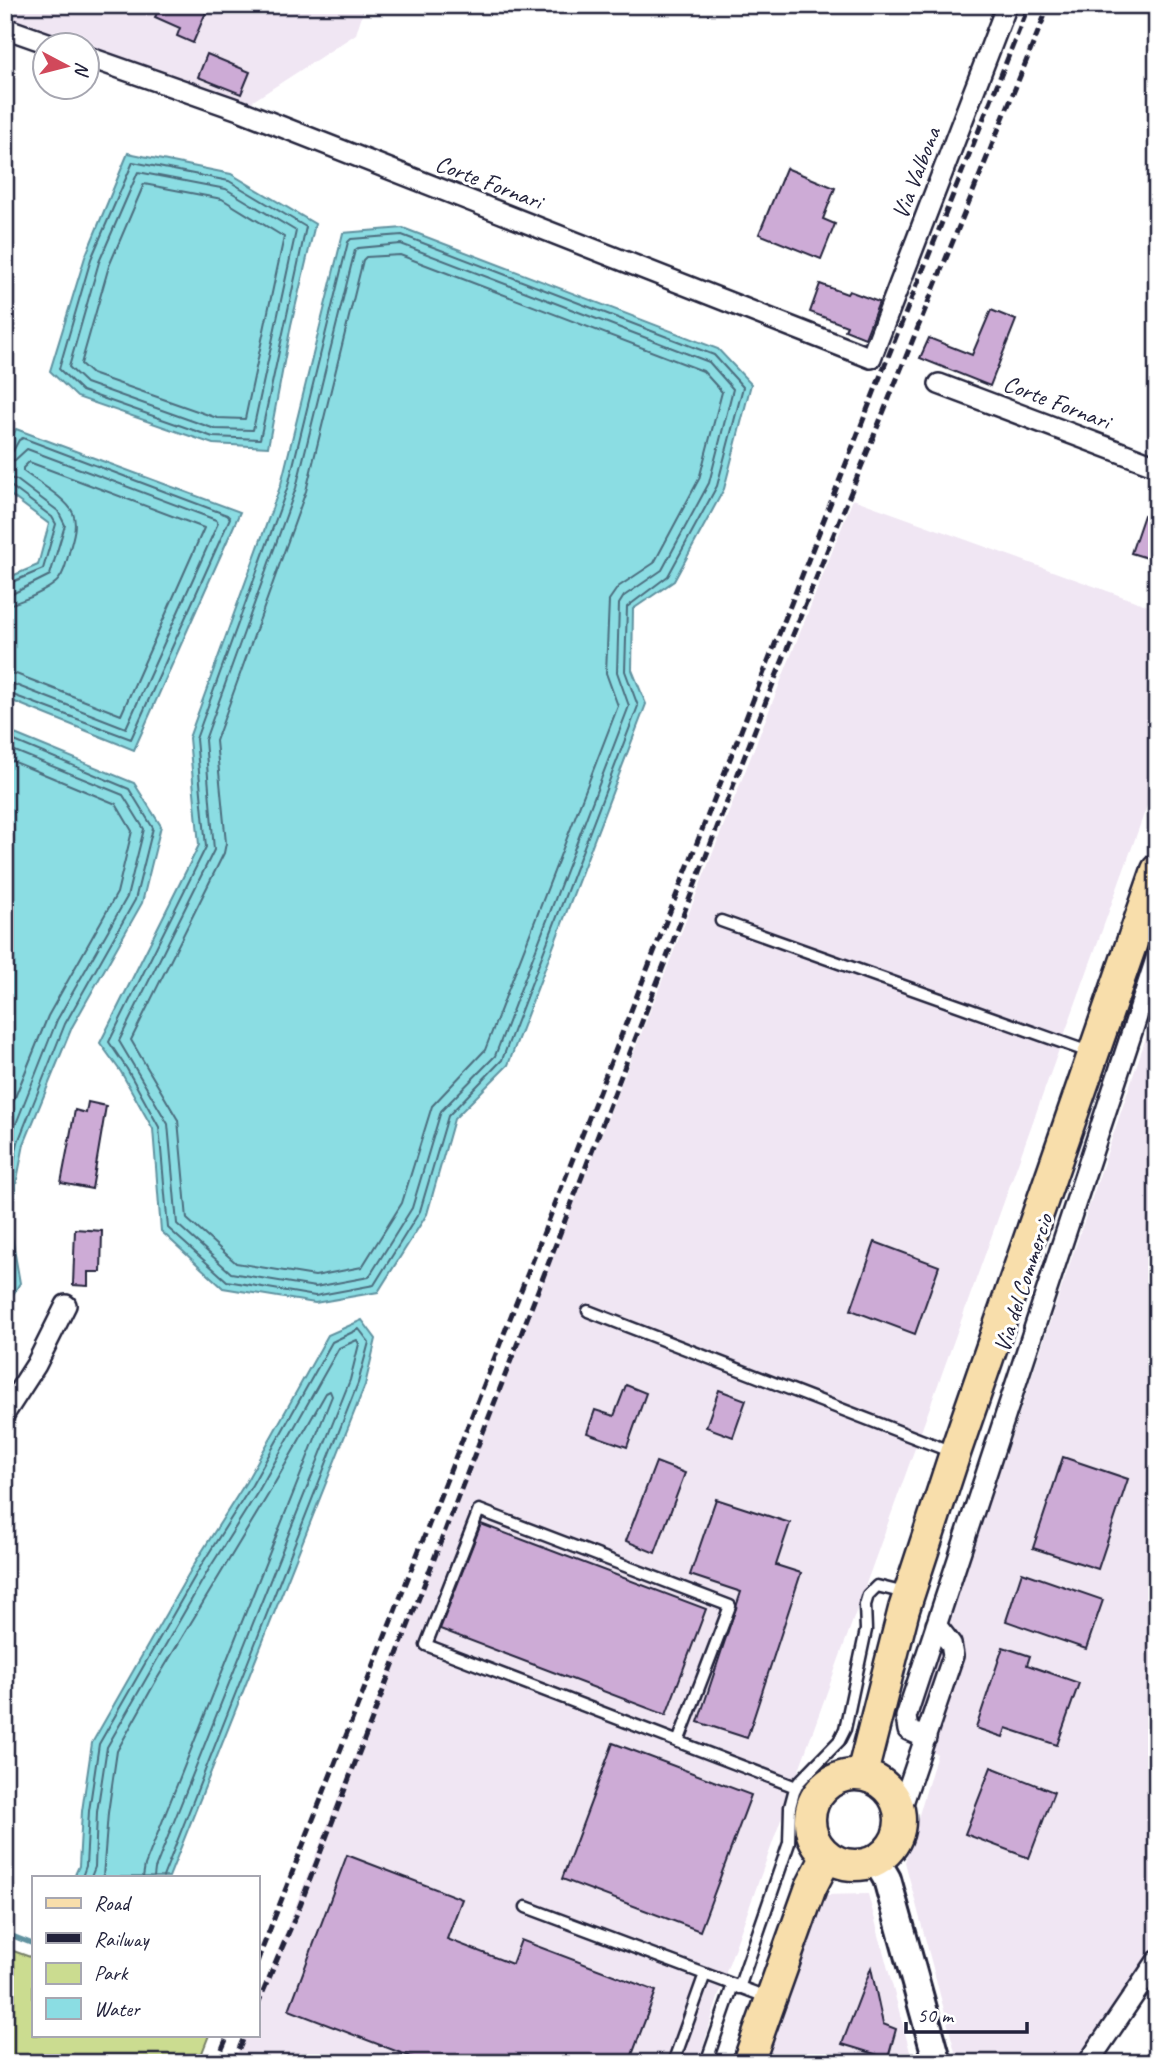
<svg xmlns="http://www.w3.org/2000/svg" width="1162" height="2068" font-family="Caveat,sans-serif">
<style>
.built{fill:#f0e6f3}
.green{fill:#cbdc90;stroke:#767f66;stroke-width:2}
.water{fill:#8bdde3;stroke:#6192a0;stroke-width:2}
.lines{fill:none;stroke-linecap:round;stroke-linejoin:round}
.shore{stroke:#4c6d7e;stroke-width:2}
.stream{stroke:#6192a0;stroke-width:5}
.building{fill:#cdabd6;stroke:#22223b;stroke-width:2}
.lane-casing{stroke:#22223b;stroke-width:15}
.street-casing{stroke:#22223b;stroke-width:24}
.secondary-casing{stroke:#22223b;stroke-width:32}
.primary-casing{stroke:#22223b;stroke-width:35}
.lane{stroke:#fff;stroke-width:10}
.street{stroke:#fff;stroke-width:19}
.secondary{stroke:#fff;stroke-width:26}
.primary{stroke:#f8deab;stroke-width:30}
.rail{stroke:#22223b;stroke-width:5;stroke-dasharray:10 5;stroke-linecap:butt}
.labels{text-anchor:middle;dominant-baseline:central;stroke-width:6;stroke-linejoin:round;paint-order:stroke}
.street-label{font-size:24px;fill:#22223b;stroke:#fff}
</style>
<rect width="100%" height="100%" fill="#fff"/>
<filter id="ink" filterUnits="userSpaceOnUse"><feTurbulence type="fractalNoise" baseFrequency=".0143" numOctaves="2"/><feDisplacementMap in="SourceGraphic" scale="14" xChannelSelector="R" yChannelSelector="G"/><feConvolveMatrix kernelMatrix="1 2 1 2 8 2 1 2 1" color-interpolation-filters="sRGB"/></filter>
<g filter="url(#ink)">
<path class="built" d="M5,5H365L356,34L239,110L88,51V46L73,45L5,19Z
M853,499L1157,609V778L727,1969L698,2063H233L245,2035H257V2003Z
M1157,1005V1945L1147,1963L1077,2063H958L905,1862L937,1754L908,1743Z
M868,1894L913,2063H767L822,1895Z"/>
<path class="green" d="M5,1948L33,1958V2035H209L198,2063H5Z"/>
<path class="water" d="M128,153L231,174L315,224L291,325L268,447L213,444L77,397L50,371L85,257Z
M403,228L718,349L751,384L724,489L674,581L633,609L632,670L646,704L508,1065L454,1119L427,1214L378,1292L315,1303L223,1288L161,1231L153,1129L121,1072L100,1043L199,845L189,738L281,484L343,233Z
M16,429L240,512L134,750L5,698V579L38,565L49,524L5,491V452Z
M5,730L134,783L161,826L142,903L72,1027L24,1144L9,1220L20,1283L5,1308Z
M362,1320L376,1339L365,1385L169,1877H74L79,1866L82,1811L92,1743L196,1561L246,1482L328,1335Z"/>
<g class="lines">
<path class="shore" d="M133,162L229,181L306,227L260,439L213,437L82,391L59,369L91,259Z
M138,172L226,189L296,231L253,430L215,429L86,383L69,367L99,262Z
M144,184L222,199L284,237L245,419L217,418L92,374L81,364L109,266Z
M402,235L714,355L743,387L717,486L668,576L627,607L625,671L638,706L502,1060L448,1116L420,1211L374,1285L315,1296L227,1281L168,1228L159,1127L127,1069L109,1042L206,847L196,739L288,486L348,242L351,239Z
M401,244L709,362L733,389L709,483L662,570L624,596L619,604L617,672L629,706L495,1056L441,1111L412,1208L369,1277L315,1287L231,1273L177,1224L168,1124L119,1041L214,850L205,740L296,488L355,250L358,248Z
M400,255L703,371L722,392L699,479L654,563L618,587L609,600L606,673L618,706L485,1050L432,1106L402,1203L362,1267L315,1276L236,1263L187,1219L178,1120L131,1040L224,853L226,843L216,741L306,491L363,260L366,257Z
M5,453L13,451L19,440L23,438L227,515L230,518L131,739L5,692
M5,462L15,460L27,449L216,520L218,523L126,728L13,684L5,683
M5,477L17,480L58,511L65,525L50,575L14,593L5,594
M5,486L12,487L52,517L56,524L43,569L5,585
M5,605C15,604 22,600 31,597C64,582 62,578 71,545C74,534 77,524 73,513C66,498 37,482 23,471V468L29,462L204,528L121,715L16,674L5,673
M5,737L129,789L153,828L135,900L65,1024L18,1142L5,1204
M5,747L123,795L144,829L127,897L57,1020L10,1139L5,1160
M5,758L116,804L132,831L117,893L48,1016L5,1122
M82,1877L86,1866L89,1811L99,1744L202,1564L252,1485L332,1342L359,1329L369,1342L358,1383L163,1877
M91,1877L95,1867L97,1812L107,1747L209,1569L259,1490L339,1348L357,1340L359,1344L350,1380L155,1869L154,1877
M103,1877L108,1813L117,1751L157,1679L268,1495L326,1393L330,1391L332,1396L145,1865L143,1877"/>
<path class="stream" d="M5,1933L33,1944"/>
</g>
<path class="building" d="M161,5H209L193,43L177,36L180,28L155,17Z
M207,54L250,72L241,94L198,77Z
M786,168L835,188L823,219L835,224L821,259L759,234Z
M820,284L847,294L849,291L879,302L865,338L845,330L847,326L810,312Z
M991,310L1016,320L990,386L920,358L929,338L972,355Z
M1144,515L1157,520V561L1131,553Z
M88,1102L106,1106L92,1189L61,1183L75,1110L86,1113Z
M75,1229L102,1231L101,1272H88V1286L73,1285Z
M875,1242L939,1266L915,1334L851,1310Z
M626,1385L646,1393L627,1447L587,1433L595,1410L614,1416Z
M719,1390L746,1400L733,1437L706,1427Z
M1063,1457L1128,1479L1098,1569L1033,1548Z
M656,1462L685,1473L655,1553L626,1541Z
M716,1499L790,1523L776,1565L801,1573L747,1738L698,1722L741,1592L690,1575Z
M481,1524L706,1609L666,1715L440,1629Z
M1022,1572L1103,1600L1086,1649L1006,1621Z
M1003,1647L1030,1656L1027,1665L1079,1683L1057,1745L1006,1728L1003,1737L976,1728Z
M613,1743L751,1795L700,1931L562,1879Z
M991,1767L1054,1792L1029,1858L965,1834Z
M347,1855L462,1899L447,1939L512,1964L521,1940L656,1991L629,2063H427L289,2010Z
M871,1968L883,2024L896,2029L888,2058L842,2044Z"/>
<g class="lines">
<defs>
<path id="lane" d="M721,921L1089,1052
M588,1311L952,1452
M678,1742L730,1606L479,1510L426,1645L796,1787
M526,1907L769,1998
M739,1988L789,1843L790,1807L794,1792L799,1782L839,1741L845,1729L866,1630L865,1605L868,1595L877,1586L905,1593
M673,2063L705,1974
M706,2063L733,1985"/>
<path id="street" d="M5,28L56,46
M88,57L239,110L871,358L1007,5
M939,384L1157,466
M5,1413L36,1365L66,1305
M926,1738L908,1730L906,1717L1157,956
M900,1812L953,1656L951,1644L936,1625
M1088,2063L1157,1961"/>
<path id="secondary" d="M876,1860L887,1879L938,2063"/>
<path id="primary" d="M862,1774L904,1609L955,1453L1157,870
M810 1820a45 45 0 1 1 90 0a45 45 0 1 1-90 0Z
M748,2063L811,1887L827,1856"/>
</defs>
<use href="#lane" class="lane-casing"/>
<use href="#street" class="street-casing"/>
<use href="#secondary" class="secondary-casing"/>
<use href="#primary" class="primary-casing"/>
<use href="#lane" class="lane"/>
<use href="#street" class="street"/>
<use href="#secondary" class="secondary"/>
<use href="#primary" class="primary"/>
<path class="rail" d="M257,1962L884,367L1029,5
M257,2006L297,1913L766,701L1049,5
M216,2063L228,2035
M233,2063L245,2035"/>
</g>
</g>
<g class="labels">
<g class="street-label">
<text transform="translate(916 173) rotate(-69)">Via Valbona</text>
<text transform="translate(489 182) rotate(21)">Corte Fornari</text>
<text transform="translate(1057 402) rotate(21)">Corte Fornari</text>
<text transform="translate(1023 1283) rotate(-72)">Via del Commercio</text>
</g>
</g>
<rect width="1162" height="2068" fill="none" stroke="#fff" stroke-width="28"/>
<rect x="14" y="14" width="1134" height="2040" fill="none" stroke="#22223b" stroke-width="2.5" filter="url(#ink)"/>
<rect x="32" y="1876" width="228" height="161" fill="#ffffff" stroke="#a7a7b1" stroke-width="2"/>
<rect x="46" y="1898" width="35" height="10" fill="#f8deab" stroke="#a7a7b1" stroke-width="2"/>
<text x="94" y="1910" font-size="21" fill="#22223b">Road</text>
<rect x="46" y="1933" width="35" height="10" fill="#22223b" stroke="#a7a7b1" stroke-width="2"/>
<text x="94" y="1946" font-size="21" fill="#22223b">Railway</text>
<rect x="46" y="1963" width="35" height="21" fill="#cbdc90" stroke="#a7a7b1" stroke-width="2"/>
<text x="94" y="1980" font-size="21" fill="#22223b">Park</text>
<rect x="46" y="1998" width="35" height="21" fill="#8bdde3" stroke="#a7a7b1" stroke-width="2"/>
<text x="94" y="2016" font-size="21" fill="#22223b">Water</text>
<g transform="translate(66 66) rotate(97)"><circle r="33" fill="#ffffff" stroke="#a7a7b1" stroke-width="2"/>
<path d="M0-5L12 26L0 18L-12 26Z" fill="#d1495b"/>
<text y="-10" font-size="19" font-weight="bold" text-anchor="middle" fill="#22223b">N</text>
</g>
<path d="M906 2022v10h121v-10" fill="none" stroke="#22223b" stroke-width="3.5"/>
<text x="917" y="2022" font-size="21" fill="#22223b" stroke="#ffffff" stroke-width="5" paint-order="stroke">50 m</text>
</svg>
